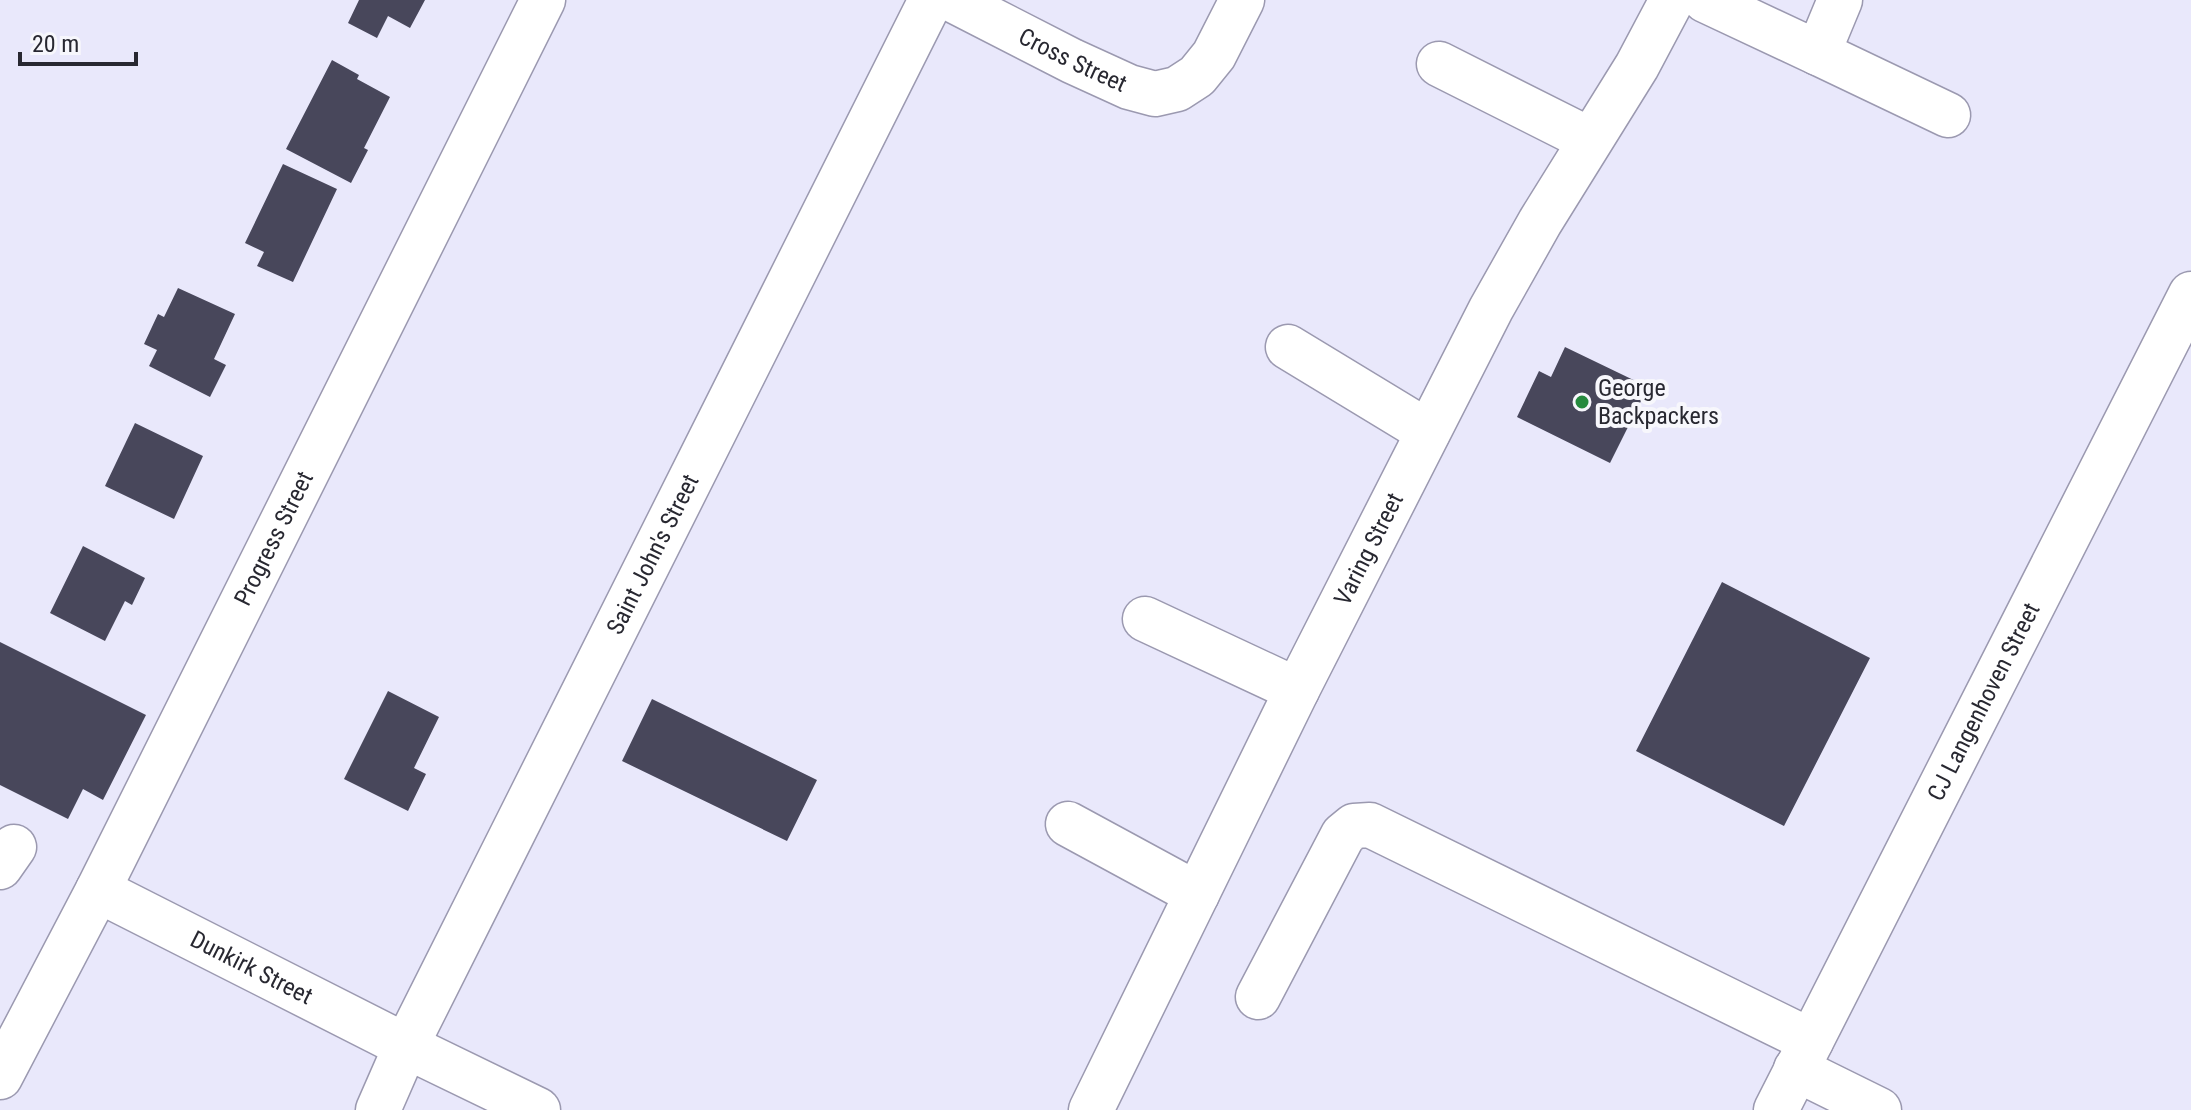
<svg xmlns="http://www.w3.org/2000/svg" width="2191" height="1110" font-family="'Roboto Condensed',sans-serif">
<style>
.building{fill:#48475b}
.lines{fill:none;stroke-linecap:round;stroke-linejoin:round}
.minor-casing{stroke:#9b99b0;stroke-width:47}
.minor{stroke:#fff;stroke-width:44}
.poi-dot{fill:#268a3e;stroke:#f7f7fc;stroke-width:3}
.labels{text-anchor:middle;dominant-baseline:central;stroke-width:8;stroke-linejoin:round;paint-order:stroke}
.street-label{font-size:24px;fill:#282831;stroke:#f7f7fc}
.poi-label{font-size:24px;fill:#282831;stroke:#f7f7fc;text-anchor:start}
</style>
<rect width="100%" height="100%" fill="#e9e8fb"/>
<path class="building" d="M359,0H425L410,28L388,16L377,38L348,23Z
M332,60L359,75L357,79L390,97L364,148L368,150L351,183L286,149Z
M283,164L337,189L293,282L257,266L264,252L245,243Z
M178,288L235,314L214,359L226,365L210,397L149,366L157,350L144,344L158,314L164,317Z
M1565,347L1648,387L1610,463L1517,417L1539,371L1551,377Z
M135,423L203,456L174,519L105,486Z
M83,546L145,578L132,605L125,601L105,641L50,613Z
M1722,582L1870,658L1784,826L1636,751Z
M0,642L146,715L103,800L83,789L68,819L0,785Z
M388,691L439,717L414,768L426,774L408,811L344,779Z
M652,699L817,780L787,841L622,761Z"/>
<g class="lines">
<defs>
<g id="minor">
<path id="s1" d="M953,0L1072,61L1129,87L1155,94L1177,89L1197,76L1214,55L1242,0"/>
<path d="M1705,0L1818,53L1840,0"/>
<path d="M1818,53L1948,115"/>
<path d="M1439,64L1590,140"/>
<path d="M1288,347L1428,432"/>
<path d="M1145,619L1297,690"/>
<path d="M1068,824L1197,894"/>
<path d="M0,867L14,847"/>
<path id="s2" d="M98,890L406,1046L538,1110"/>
<path d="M1258,997L1343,835L1354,826L1370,825L1811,1041"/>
<path d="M1796,1069L1879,1110"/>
<path id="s3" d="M0,1077L98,890L543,0"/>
<path id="s4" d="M378,1110L406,1046L931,0"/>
<path id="s5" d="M1091,1110L1297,690L1491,309L1540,222L1637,66L1672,0"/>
<path id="s6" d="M1776,1110L2191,294"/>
</g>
</defs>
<use href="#minor" class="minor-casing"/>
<use href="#minor" class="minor"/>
</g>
<circle class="poi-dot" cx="1582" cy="402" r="8"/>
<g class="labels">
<g class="street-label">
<text stroke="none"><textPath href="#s1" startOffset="134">Cross Street</textPath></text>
<text stroke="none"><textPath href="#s3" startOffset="604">Progress Street</textPath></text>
<text stroke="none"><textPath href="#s5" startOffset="626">Varing Street</textPath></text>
<text stroke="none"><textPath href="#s4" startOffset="620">Saint John's Street</textPath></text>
<text stroke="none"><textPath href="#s6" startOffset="458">CJ Langenhoven Street</textPath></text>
<text stroke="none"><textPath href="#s2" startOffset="172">Dunkirk Street</textPath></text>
</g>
<g class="poi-label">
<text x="1598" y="388">George<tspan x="1598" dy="28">Backpackers</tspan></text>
</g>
</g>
<path d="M20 52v12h116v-12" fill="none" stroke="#282831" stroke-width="4"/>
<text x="32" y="52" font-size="24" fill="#282831" stroke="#f7f7fc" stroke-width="6" paint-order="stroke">20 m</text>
</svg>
